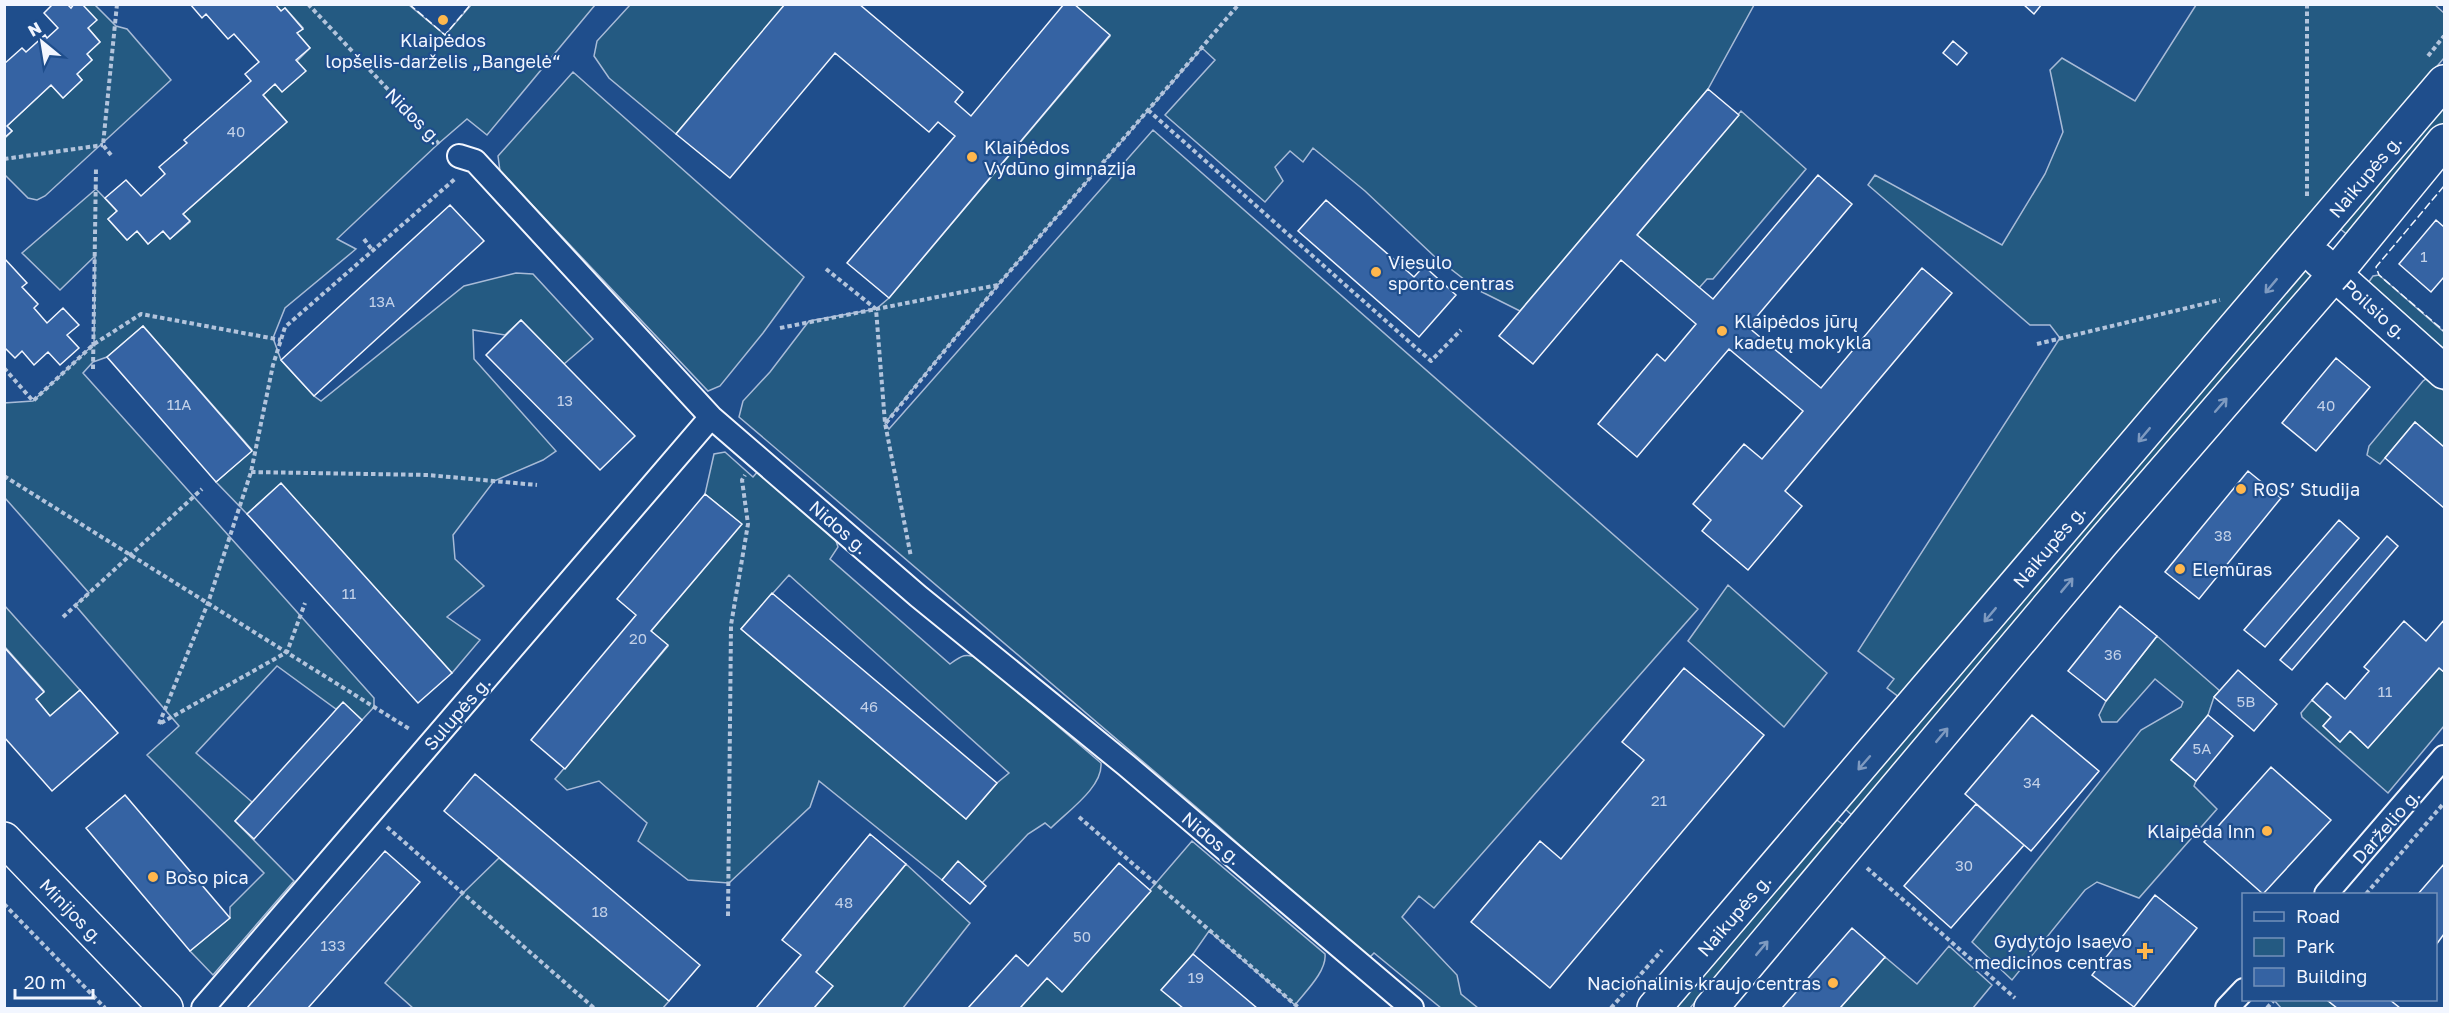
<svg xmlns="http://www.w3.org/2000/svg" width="2449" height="1013" font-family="'Golos Text',sans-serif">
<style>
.green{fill:#245a82;stroke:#a8bbd7;stroke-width:1.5;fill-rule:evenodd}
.building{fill:#3563a3;stroke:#f2f6ff;stroke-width:1.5}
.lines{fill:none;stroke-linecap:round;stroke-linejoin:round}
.street-casing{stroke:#f2f6ff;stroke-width:26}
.secondary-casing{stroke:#f2f6ff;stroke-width:36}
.primary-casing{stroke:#f2f6ff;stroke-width:36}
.path{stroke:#b3c4dc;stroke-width:4;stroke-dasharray:4.5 3;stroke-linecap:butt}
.street{stroke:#1f4e8c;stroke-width:22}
.secondary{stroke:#1f4e8c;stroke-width:33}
.primary{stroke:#1f4e8c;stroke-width:33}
.fence{stroke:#f2f6ff;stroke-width:1.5;stroke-dasharray:8 3;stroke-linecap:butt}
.oneway{stroke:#7e9ac0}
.poi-dot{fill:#ffb74d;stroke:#1f4e8c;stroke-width:2}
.labels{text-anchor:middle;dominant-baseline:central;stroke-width:4.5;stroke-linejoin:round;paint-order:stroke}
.number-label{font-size:15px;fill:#c3d1e8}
.poi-label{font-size:18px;fill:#f2f6ff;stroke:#1f4e8c;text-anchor:start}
.street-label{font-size:18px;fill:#f2f6ff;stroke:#1f4e8c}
</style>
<rect width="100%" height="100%" fill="#1f4e8c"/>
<path class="green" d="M2434,4L2444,13V58L1903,700L1887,688L1894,679L1858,651L2060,338L2050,325H2030L1868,185L1875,175L2002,245L2045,174L2063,132L2050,70L2062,58L2135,101L2196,5Z
M82,5H95L116,26L127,29L171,80L45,196L37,200L28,198L5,175V138L12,131L7,126L51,85L63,98L82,80L77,74L92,60L87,54L100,42L88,28Z
M275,5H409L445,35L471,5H595L487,135L467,119L438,144L337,239L356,249L285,308L273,338L281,360L314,396L321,401L464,286L516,273L533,274L593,339L564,364L521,320L505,335L473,330L474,359L556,451L543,460L494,481L453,535L455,559L484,586L447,617L480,640L452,673L281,484L247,514L216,482L252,450L143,326L107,357L93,362L83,373L374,698V707L362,720L343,703L336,709L277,666L196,753L252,802L235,821L294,881L213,975L190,951L230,918V907L264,873L147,755L179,726L75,605L89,593L5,498L4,403L33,401L94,344L95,256L60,290L22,253L96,189L117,211L108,219L127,240L137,231L148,244L163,231L170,239L190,222L183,214L287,122L263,95L310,48L297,33L303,28L285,8L281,11Z
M630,5H785L676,134L609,78L594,56L597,41Z
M1074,5H1754L1708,89L1520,311L1478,290L1434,256L1365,191L1313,148L1303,162L1290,151L1275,167L1283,181L1265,202L1165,115L1215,60L1202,48L998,285L885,423L889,429L1153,130L1698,609L1434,908L1419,896L1402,917L1457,975L1461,994L1478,1008H1441L1374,953L1368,959L1216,824L739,417L743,401L770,372L809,321L876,309L889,298L1110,36Z
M573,72L804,277L763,333L720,386L708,391L500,171L498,156Z
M2444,103V126L2350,237L2338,227Z
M1741,111L1806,169L1713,279H1707L1699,288L1637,235Z
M2304,269L2310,270L2313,275L1854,817L1843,807Z
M2379,275L2444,332V354L2366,286L2373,276Z
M2429,377L2444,391V447L2415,422L2380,464L2367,455L2369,446L2423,381Z
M725,452L753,477L759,470L833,532L838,547L830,559L950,664C961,656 966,652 979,659L1101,763C1103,787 1068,811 1051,828L1045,823L1028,834L982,883L958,862L942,880L819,781L810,807L729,883L688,880L638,841L647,823L599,781L567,790L555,779L668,646L651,631L741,524L705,494L714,454ZM789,575L1009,773L997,783L966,819L741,629Z
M1728,585L1827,673L1784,727L1688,641Z
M4,605L80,690L50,716L36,699L44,691L5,647Z
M2157,636L2220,691L2214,697L2208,715L2171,760L2196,781L2194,786L2217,809L2139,898L2097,882L2085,890L2012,980L1972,942L2141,730L2181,707L2183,702L2155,679L2117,722H2102L2099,715L2106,701Z
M2439,668L2444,672V726L2388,793L2302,717L2301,713L2312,700L2331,717L2323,726L2340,742L2350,731L2368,748Z
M1834,818L1845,826L1690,1008H1670Z
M1192,841L1325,954C1327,971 1305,992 1295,1005L1209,931L1193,954L1162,990L1183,1008H1020L1047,978L1063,991Z
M499,858L669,1001L663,1008H413L385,983L463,893Z
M906,864L970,923L903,1008H814L832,986L816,972Z
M1949,946L1992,985L1973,1008H1840L1885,957L1917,984Z
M2274,1000H2327L2337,1008H2281Z"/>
<path class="building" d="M53,4H67L71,8L74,4H82L97,20L88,28L100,42L87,54L92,60L77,74L82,80L63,98L51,85L7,126L12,131L4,138V64L22,48L26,52L45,35L47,38L58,28L44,13Z
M190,4H275L281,11L285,8L303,29L297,33L310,48L296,60L306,71L282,92L275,84L263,95L287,122L183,214L190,221L170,239L163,231L148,244L137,231L127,240L108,219L117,211L105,198L126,180L141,196L165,174L159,167L187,143L184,140L251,81L245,74L259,62L234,34L228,39L206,14L202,18Z
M785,4H859L963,92L955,102L971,116L1064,4H1074L1110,35L889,298L847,263L955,136L938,122L929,132L835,53L730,178L676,134Z
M2023,4H2042L2034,14Z
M1953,41L1967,53L1957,65L1943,53Z
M1708,89L1739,115L1637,235L1713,299L1818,175L1852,204L1748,327L1821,388L1922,268L1952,293L1785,491L1802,506L1748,570L1702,531L1711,520L1693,504L1744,444L1762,459L1803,411L1729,349L1637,457L1598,424L1657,354L1665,361L1696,324L1621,260L1533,364L1499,336Z
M1326,200L1414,277L1424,266L1456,295L1419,337L1298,231Z
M450,205L484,241L314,396L281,360Z
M2436,220L2444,227V277L2431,292L2399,264Z
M4,258L27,283L22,287L38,304L34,308L47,323L63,308L79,325L67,335L79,348L60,365L48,352L34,365L22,351L15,358L4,347Z
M521,320L635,436L600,470L486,355Z
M143,326L252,451L216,482L107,357Z
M2336,358L2370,387L2316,451L2282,423Z
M2415,422L2444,447V508L2385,458Z
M2248,471L2281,498L2199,599L2165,572Z
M281,483L452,673L418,703L247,514Z
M705,494L742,524L651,631L668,645L565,769L531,740L636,615L617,599Z
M2339,520L2359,538L2265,647L2244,630Z
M2387,536L2398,546L2292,670L2280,660Z
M772,593L997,783L966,819L741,629Z
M2120,606L2157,636L2106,701L2068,671Z
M2444,620V672L2439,668L2368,748L2350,731L2340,742L2323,726L2331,717L2312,700L2327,683L2345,699L2369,671L2364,667L2404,621L2426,641Z
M4,647L44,692L36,699L50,716L80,690L118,733L52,791L4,737Z
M1684,668L1764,735L1550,988L1471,922L1540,841L1561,859L1644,760L1622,742Z
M2238,670L2277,704L2254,731L2214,697Z
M343,702L362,720L254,839L235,821Z
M2032,715L2099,771L2031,851L1965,794Z
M2208,715L2233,736L2196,781L2171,760Z
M2271,767L2331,820L2263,894L2204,842Z
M475,774L700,965L669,1001L444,811Z
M125,795L230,918L190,951L86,828Z
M1976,804L2024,845L1951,928L1904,886Z
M870,834L906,864L816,972L833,986L814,1008H756L801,955L782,940Z
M385,851L420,882L308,1008H247Z
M958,861L986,886L970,904L942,880Z
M1119,863L1151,891L1062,992L1047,978L1020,1008H968L1016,955L1028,966Z
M2444,864V934L2436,945V894H2418Z
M2155,895L2197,928L2134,1007L2092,975Z
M1852,928L1885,957L1840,1008H1782Z
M1193,954L1257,1008H1183L1161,990Z
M2327,1000H2390L2400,1008H2337Z"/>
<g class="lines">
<defs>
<path id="street" d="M459,156L475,161L711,417L918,596L1126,765L1412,1008
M2326,894L2444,757
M203,1008L711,417
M2227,1008L2244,990"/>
<path id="secondary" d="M2319,260L2444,372
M1654,1008L2444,82
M1711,1008L2102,543L2335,274L2444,141"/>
<path id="primary" d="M4,839L166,1008"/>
</defs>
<use href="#street" class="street-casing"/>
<use href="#secondary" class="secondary-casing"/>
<use href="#primary" class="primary-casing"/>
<path class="path" d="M308,4L439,144
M2307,4V198
M2428,56L2444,36
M1148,110L1431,361L1461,330
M111,155L103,145L117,4
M4,159L103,145
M364,239L373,251
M826,269L876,309L885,423L911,557
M780,328L998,285L1239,4
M2037,344L2220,300
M4,368L33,401L94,344L141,314L281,340
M93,369L96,168
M886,423L998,285
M251,472L428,475L537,485
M4,476L411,730
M63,617L202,489
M161,723L287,652L305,603
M159,724L208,603L251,472L273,365L285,327L456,178
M1079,817L1299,1008
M387,827L594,1008
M1867,868L2015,998
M2366,894L2444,803
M4,904L105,1008
M728,916L731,625L748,524L742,480L745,475
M1611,1008L1662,950
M2267,1008L2274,1000"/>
<use href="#street" class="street"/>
<use href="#secondary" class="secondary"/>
<use href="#primary" class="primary"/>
<path class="fence" d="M409,4L445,35L471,4
M2444,186L2376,267L2379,275L2444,331"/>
</g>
<defs><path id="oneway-shaft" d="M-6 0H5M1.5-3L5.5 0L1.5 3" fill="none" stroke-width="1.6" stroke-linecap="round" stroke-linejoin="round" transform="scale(1.5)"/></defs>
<g class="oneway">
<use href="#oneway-shaft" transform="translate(2271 286) rotate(130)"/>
<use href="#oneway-shaft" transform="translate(2221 405) rotate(-49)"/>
<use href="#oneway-shaft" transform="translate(2144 435) rotate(130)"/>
<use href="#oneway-shaft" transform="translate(2067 585) rotate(-50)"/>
<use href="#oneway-shaft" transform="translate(1990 615) rotate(130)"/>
<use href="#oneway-shaft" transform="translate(1942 735) rotate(-50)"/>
<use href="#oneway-shaft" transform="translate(1864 763) rotate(131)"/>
<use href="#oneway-shaft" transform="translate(1762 948) rotate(-50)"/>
</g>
<g class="poi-dot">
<circle cx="443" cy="20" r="6"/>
<circle cx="972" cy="157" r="6"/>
<circle cx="1376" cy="272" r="6"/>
<circle cx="1722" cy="331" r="6"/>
<circle cx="2241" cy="489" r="6"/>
<circle cx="2180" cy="569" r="6"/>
<circle cx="2267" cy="831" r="6"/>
<circle cx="153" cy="877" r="6"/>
<path d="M2142 942h6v6h6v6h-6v6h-6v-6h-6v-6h6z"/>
<circle cx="1833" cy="983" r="6"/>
</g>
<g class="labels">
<g class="number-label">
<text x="236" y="131">40</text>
<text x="2424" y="256">1</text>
<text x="382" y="301">13A</text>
<text x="565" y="400">13</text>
<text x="179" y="404">11A</text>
<text x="2326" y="405">40</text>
<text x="2223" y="535">38</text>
<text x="349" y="593">11</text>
<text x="638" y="638">20</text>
<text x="2113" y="654">36</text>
<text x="2385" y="691">11</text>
<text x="2246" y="701">5B</text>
<text x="869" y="706">46</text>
<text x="2202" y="748">5A</text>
<text x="2032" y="782">34</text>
<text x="1659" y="800">21</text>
<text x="1964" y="865">30</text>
<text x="844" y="902">48</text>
<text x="600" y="911">18</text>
<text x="1082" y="936">50</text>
<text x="333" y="945">133</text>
<text x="1196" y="977">19</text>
</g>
<g class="poi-label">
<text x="443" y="40" text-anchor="middle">Klaipėdos<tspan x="443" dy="21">lopšelis-darželis „Bangelė“</tspan></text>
<text x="984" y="147">Klaipėdos<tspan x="984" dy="21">Vydūno gimnazija</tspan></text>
<text x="1388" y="262">Viesulo<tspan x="1388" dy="21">sporto centras</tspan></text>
<text x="1734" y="321">Klaipėdos jūrų<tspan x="1734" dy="21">kadetų mokykla</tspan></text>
<text x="2253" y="489">ROS’ Studija</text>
<text x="2192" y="569">Elemūras</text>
<text x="2255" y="831" text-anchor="end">Klaipėda Inn</text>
<text x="165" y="877">Boso pica</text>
<text x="2132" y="941" text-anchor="end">Gydytojo Isaevo<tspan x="2132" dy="21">medicinos centras</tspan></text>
<text x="1821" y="983" text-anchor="end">Nacionalinis kraujo centras</text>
</g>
<g class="street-label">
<text transform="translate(414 116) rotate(45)">Nidos g.</text>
<text transform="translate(2365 176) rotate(-50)">Naikupės g.</text>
<text transform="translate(2375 309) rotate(42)">Poilsio g.</text>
<text transform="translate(839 527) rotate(41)">Nidos g.</text>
<text transform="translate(2049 546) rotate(-50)">Naikupės g.</text>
<text transform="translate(457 713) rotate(-49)">Sulupės g.</text>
<text transform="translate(2386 826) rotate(-49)">Darželio g.</text>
<text transform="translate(1212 838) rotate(40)">Nidos g.</text>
<text transform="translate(72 911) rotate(46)">Minijos g.</text>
<text transform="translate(1734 915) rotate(-49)">Naikupės g.</text>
</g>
</g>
<rect width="2449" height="1013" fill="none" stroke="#f2f6ff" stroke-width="12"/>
<rect x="2242" y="893" width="195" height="108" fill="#1f4e8c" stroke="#7391ba" stroke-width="1.5"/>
<rect x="2254" y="912" width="30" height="9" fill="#1f4e8c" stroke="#7391ba" stroke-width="1.5"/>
<text x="2296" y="923" font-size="18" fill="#f2f6ff">Road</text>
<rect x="2254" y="938" width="30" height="18" fill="#245a82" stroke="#7391ba" stroke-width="1.5"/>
<text x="2296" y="953" font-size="18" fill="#f2f6ff">Park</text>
<rect x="2254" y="968" width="30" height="18" fill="#3563a3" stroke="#7391ba" stroke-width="1.5"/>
<text x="2296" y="983" font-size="18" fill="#f2f6ff">Building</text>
<g transform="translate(42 42) rotate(330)" stroke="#1f4e8c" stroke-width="4.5" paint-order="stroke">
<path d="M0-4.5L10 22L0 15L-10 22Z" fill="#f2f6ff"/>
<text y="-9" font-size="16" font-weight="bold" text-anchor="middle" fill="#f2f6ff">N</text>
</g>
<path d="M15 989v9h78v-9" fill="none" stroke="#f2f6ff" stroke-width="3"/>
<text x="24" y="989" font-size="18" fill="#f2f6ff" stroke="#1f4e8c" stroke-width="4.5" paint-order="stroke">20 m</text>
</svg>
